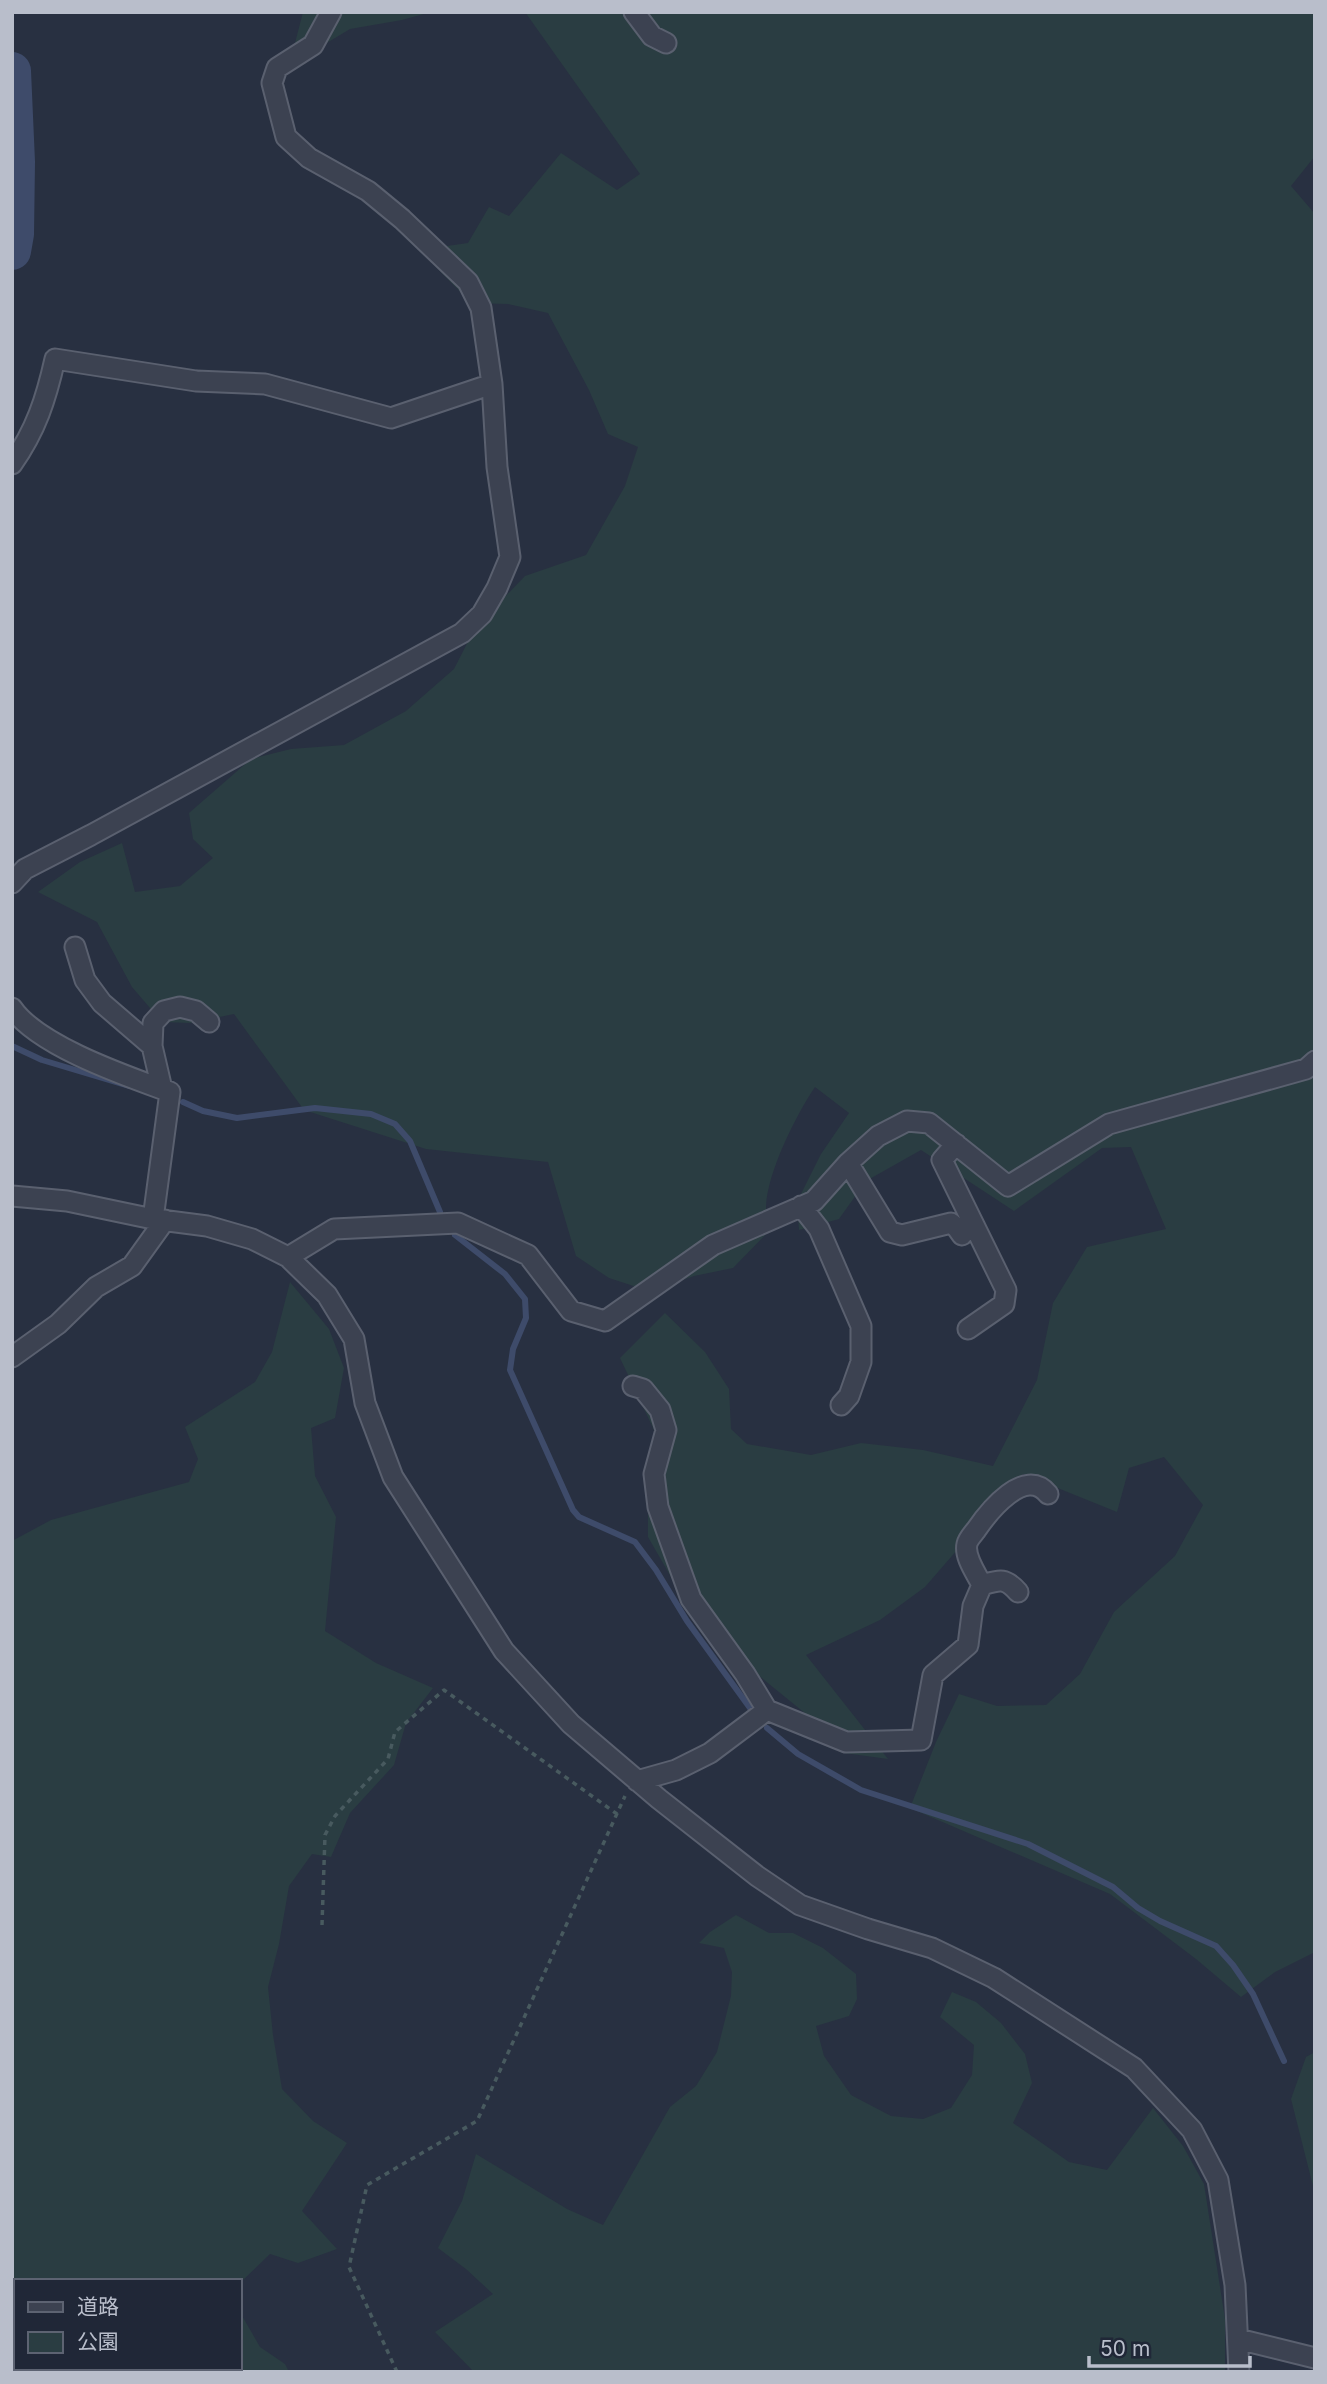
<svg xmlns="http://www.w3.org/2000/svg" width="1327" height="2384" font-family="Inter,'Noto Sans JP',sans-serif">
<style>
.green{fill:#2a3d42;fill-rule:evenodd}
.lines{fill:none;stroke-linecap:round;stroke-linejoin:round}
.stream{stroke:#3e4b6a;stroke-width:6}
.river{stroke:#3e4b6a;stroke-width:38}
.street-casing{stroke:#5a606f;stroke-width:23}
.path{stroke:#485a5f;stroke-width:3.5;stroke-dasharray:5 5;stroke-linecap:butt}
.street{stroke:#3c4251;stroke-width:19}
</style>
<rect width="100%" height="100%" fill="#283041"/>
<path class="green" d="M303,12H431L402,20L350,29L295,62V43Z
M525,12H1315V156L1291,186L1315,214V1952L1275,1972L1241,1997L1196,1959L1110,1894L910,1808L936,1742L959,1694L997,1706L1046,1705L1080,1674L1114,1612L1175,1556L1203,1505L1164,1457L1129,1468L1117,1512L1023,1474L925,1587L880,1620L806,1655L888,1759L844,1753L806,1714L747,1666L682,1596L648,1537V1472L655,1432L620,1358L665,1313L705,1352L729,1389L731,1429L747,1444L811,1455L861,1443L923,1450L993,1466L1037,1380L1053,1303L1087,1247L1166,1229L1131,1147L1102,1148L1014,1211L921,1150L866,1181L839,1219L799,1230L797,1202L821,1154L849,1113L815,1087C796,1115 767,1173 766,1207C766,1214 770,1222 771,1229L733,1268L694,1276L649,1291L609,1278L576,1256L548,1162L426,1149L304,1110L234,1014L190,1023L162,1022L132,987L97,922L38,892L80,862L122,843L135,892L180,886L213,858L193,839L189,813L251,759L291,749L344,745L406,711L454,669L475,628L525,576L586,555L625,486L638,447L608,434L589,390L548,313L508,304L471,303L435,266L420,227L447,246L468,243L489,207L509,216L561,153L617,190L640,174Z
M290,1282L329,1329L344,1368L335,1418L311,1428L315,1476L336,1517L325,1631L376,1663L433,1688L406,1723L394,1765L350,1813L331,1857L312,1854L289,1886L279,1944L268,1987L273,2035L282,2089L313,2121L347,2143L302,2211L337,2249L298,2263L270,2254L242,2281L241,2314L260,2347L285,2364L289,2372H12V1541L51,1520L189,1482L198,1459L185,1427L255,1382L272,1352ZM16,2281H240V2368H16Z
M736,1915L769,1933H793L823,1948L856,1974L857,1999L849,2016L816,2026L824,2056L851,2095L891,2116L923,2119L951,2108L972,2075L974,2045L940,2017L952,1992L976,2002L1001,2023L1025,2054L1032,2083L1013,2123L1069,2162L1107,2170L1153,2108L1183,2146L1204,2184L1225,2319V2372H474L435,2332L493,2294L466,2269L438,2248L462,2201L476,2154L567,2209L603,2225L670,2107L696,2086L717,2052L731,1996L732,1972L724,1948L699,1943L710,1932Z
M1315,2052V2194L1291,2099L1306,2057Z"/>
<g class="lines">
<path class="stream" d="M12,1046L42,1060L129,1086
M183,1102L203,1111L237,1118L315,1108L371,1114L395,1124L410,1141L440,1212
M455,1235L505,1274L525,1299L526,1318L513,1349L510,1370L573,1510L579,1517L635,1542L656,1570L687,1621L750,1708
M767,1728L798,1754L861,1790L1028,1844L1113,1887L1138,1908L1160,1921L1216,1946L1233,1965L1253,1994L1284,2061"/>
<path class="river" d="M12,71L16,162L15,234L12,251"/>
<defs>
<path id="street" d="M634,12L652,36L666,43
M12,464C36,430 46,399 55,359L196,381L265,384L391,418L492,384
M12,883L25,869L91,835L462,633L482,614L497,588L510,557L497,467L492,384L481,308L468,282L402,219L368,191L309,158L286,137L272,83L277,68L313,45L331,12
M75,947L85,980L102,1003L152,1046L162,1089
M12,1008C38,1046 126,1076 170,1092L153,1219
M152,1046L153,1023L164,1011L180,1007L196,1011L209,1022
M956,1144L942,1160L1006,1290L1004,1304L968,1329
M848,1163L890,1232L902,1235L951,1223L957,1228L962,1235
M12,1196L67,1201L153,1219L207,1226L252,1239L288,1257L327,1295L354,1339L365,1403L393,1477L504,1651L571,1724L659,1799L757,1876L800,1905L868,1929L932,1948L994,1978L1134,2068L1192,2130L1218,2180L1235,2285L1239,2372
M801,1206L819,1229L861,1326V1362L849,1396L841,1405
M288,1257L334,1229L458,1223L528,1255L571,1311L605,1321L713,1245L814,1201L848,1163L878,1136L907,1121L929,1123L1008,1186L1109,1124L1306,1069L1315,1061
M12,1357L58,1324L96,1287L132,1266L165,1220
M633,1386L643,1389L660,1410L666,1430L654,1474L658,1507L691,1599L745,1674L767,1710
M982,1585C999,1580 1005,1577 1018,1592
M637,1781L676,1770L710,1753L767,1710L846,1742L921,1740L933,1675L968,1645L973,1606L982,1585C976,1573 964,1557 967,1544C968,1539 973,1534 976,1530C989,1511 1025,1466 1048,1494
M1238,2339L1315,2358"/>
</defs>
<use href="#street" class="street-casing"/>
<path class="path" d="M322,1925L325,1835L335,1816L388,1759L395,1732L444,1690L617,1814
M397,2372L349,2267L367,2185L477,2121L625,1796"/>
<use href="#street" class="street"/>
</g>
<rect width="1327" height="2384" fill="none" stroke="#b9becb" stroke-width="28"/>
<rect x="14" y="2279" width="228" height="91" fill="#202737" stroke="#5d6372" stroke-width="2"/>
<rect x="28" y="2302" width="35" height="10" fill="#3c4251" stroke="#5d6372" stroke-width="2"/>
<text x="77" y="2314" font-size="21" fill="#b9becb">道路</text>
<rect x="28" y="2332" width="35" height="21" fill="#2a3d42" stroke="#5d6372" stroke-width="2"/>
<text x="77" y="2349" font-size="21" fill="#b9becb">公園</text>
<path d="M1089 2356v10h161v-10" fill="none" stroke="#b9becb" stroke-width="3.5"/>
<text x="1100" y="2356" font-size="21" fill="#b9becb" stroke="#202737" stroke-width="5" paint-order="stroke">50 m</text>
</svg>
